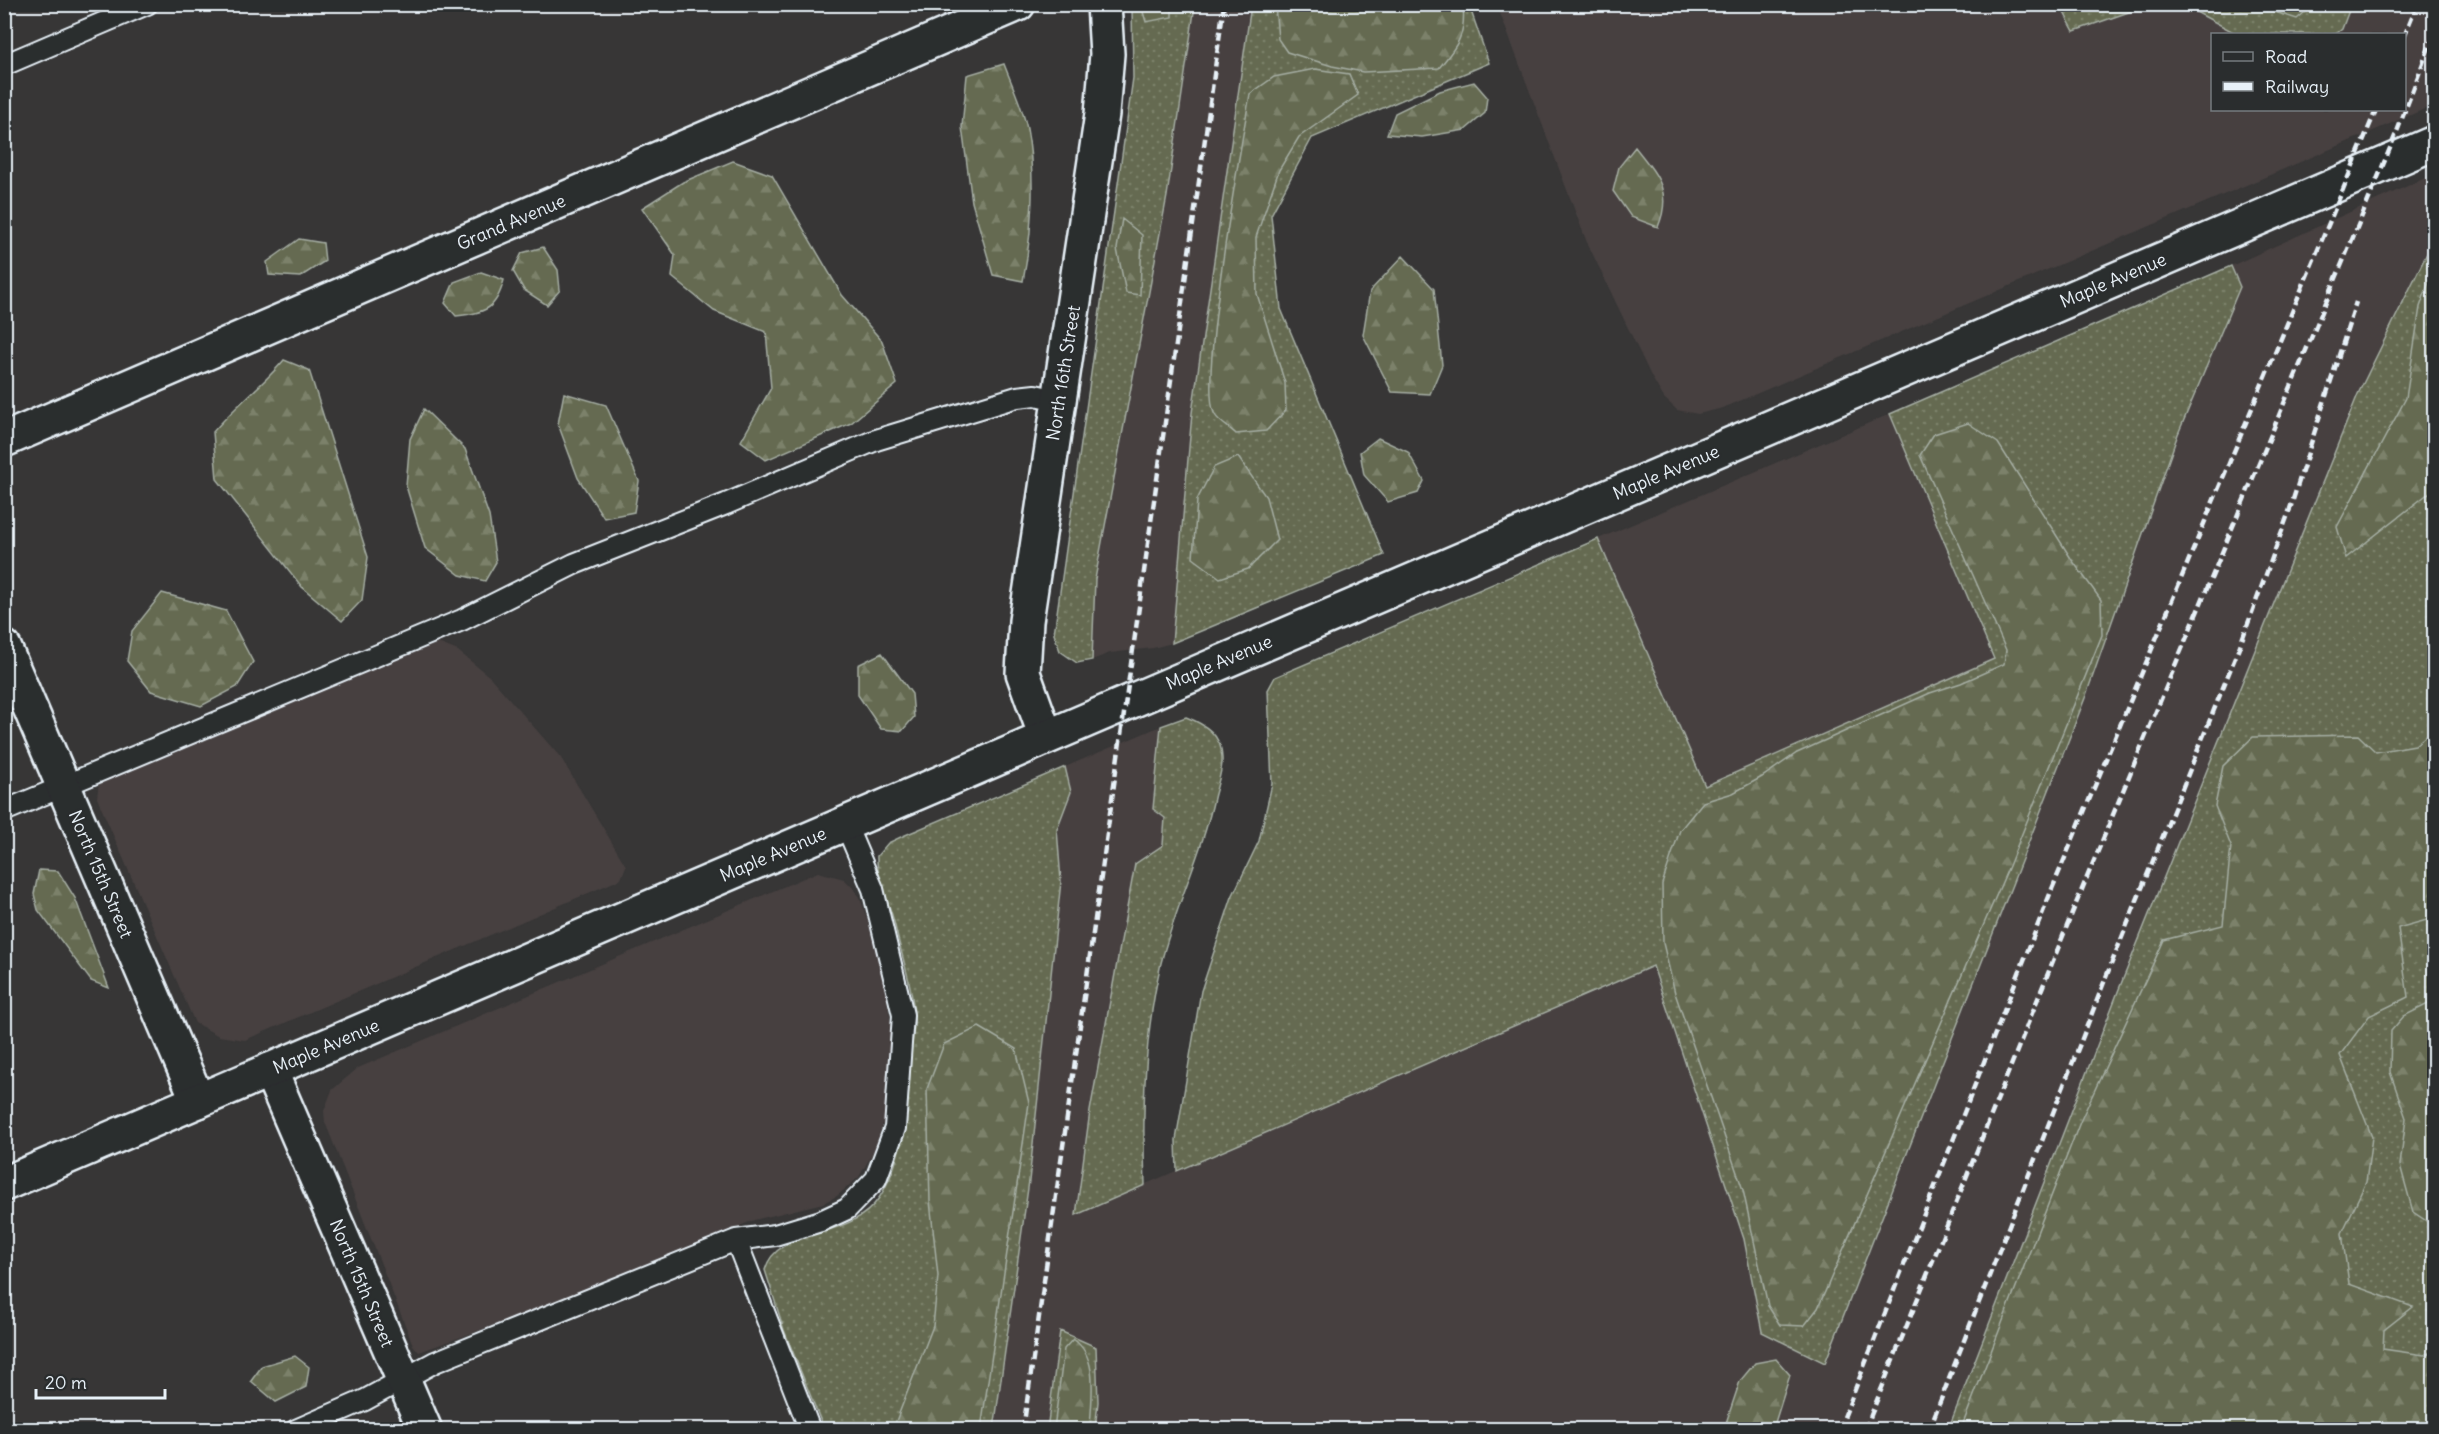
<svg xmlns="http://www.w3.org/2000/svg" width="2439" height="1434" font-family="Delius,sans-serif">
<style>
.built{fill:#474040}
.grass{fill:url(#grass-dots);stroke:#a6aea4;stroke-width:1.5}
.forest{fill:url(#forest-firs);stroke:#a6aea4;stroke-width:1.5}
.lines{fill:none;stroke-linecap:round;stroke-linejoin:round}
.service-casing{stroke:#e8f1f8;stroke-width:24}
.minor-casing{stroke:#e8f1f8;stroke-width:38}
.secondary-casing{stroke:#e8f1f8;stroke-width:38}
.service{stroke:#2a2d2e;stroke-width:20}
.minor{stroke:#2a2d2e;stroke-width:33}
.secondary{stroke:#2a2d2e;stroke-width:33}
.rail{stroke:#e8f1f8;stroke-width:4.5;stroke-dasharray:9 4.5;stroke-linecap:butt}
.labels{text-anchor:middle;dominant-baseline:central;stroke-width:4.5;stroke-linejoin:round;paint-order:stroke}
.street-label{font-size:18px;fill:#e8f1f8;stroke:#2a2d2e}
</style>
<defs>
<pattern id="grass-dots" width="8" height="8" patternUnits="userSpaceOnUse" patternTransform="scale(1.5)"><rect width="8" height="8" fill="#656b51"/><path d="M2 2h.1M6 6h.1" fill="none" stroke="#7b816b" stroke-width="1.8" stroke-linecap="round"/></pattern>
<pattern id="forest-firs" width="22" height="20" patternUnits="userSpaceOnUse" patternTransform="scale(1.5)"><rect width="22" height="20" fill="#656b51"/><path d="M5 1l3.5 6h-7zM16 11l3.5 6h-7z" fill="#7b816b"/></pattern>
</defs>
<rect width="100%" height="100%" fill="#373636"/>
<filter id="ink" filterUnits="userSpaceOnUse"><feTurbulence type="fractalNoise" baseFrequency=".0167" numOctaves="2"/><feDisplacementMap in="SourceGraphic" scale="12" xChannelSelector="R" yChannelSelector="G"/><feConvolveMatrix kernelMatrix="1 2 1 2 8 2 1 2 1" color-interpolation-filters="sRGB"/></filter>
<g filter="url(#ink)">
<path class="built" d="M2060,4L2074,31L2149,5H2183L2237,34H2212V110H2404V34H2336L2342,29L2351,5H2434V105L1723,408L1698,414L1677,410L1664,398L1652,378L1586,240L1497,5Z
M1195,5H1251L1192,413L1172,643L1153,648L1110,653L1092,660L1095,579L1167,196Z
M2434,174V239L2358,394L2119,989L1948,1429H1095L1098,1402L1061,1331L1047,1429L994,1430L1029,1181L1061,881L1057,829L1071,792L1065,767L1161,726L1153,809L1165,818L1163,845L1135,865L1090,1111L1076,1214L1653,966L1744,1239L1762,1331L1825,1363L2085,698L2178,434L2240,287L2231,266Z
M1890,414L1995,659L1704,786L1598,539Z
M433,641L458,651L490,677L561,758L626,866L621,879L245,1040L219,1036L195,1023L97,798L99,782L128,765Z
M818,872L844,879L855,890L862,903L879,957L891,1023V1097L875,1149L859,1177L837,1196L823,1203L754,1220L545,1307L419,1352L413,1345L325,1122L324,1111L332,1090L358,1068Z"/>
<path class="grass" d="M1132,5H1195L1167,196L1095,579L1092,660L1077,663L1060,651L1054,634L1133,78Z
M1251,5H1469L1489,63L1312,138L1271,215L1281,309L1384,555L1172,643L1192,413Z
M2060,5H2149L2074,31Z
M2183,5H2351L2342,29L2336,34H2237Z
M2434,239V1429L1948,1430L2119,989L2358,394Z
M2231,266L2240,287L2178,434L2085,698L1825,1363L1762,1332L1744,1239L1653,966L1177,1171L1176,1140L1201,991L1232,897L1259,841L1272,784L1268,690L1275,677L1598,539L1705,786L1994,659L1890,414Z
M1186,717C1204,724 1222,734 1222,758C1223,770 1217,785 1214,798C1202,854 1175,907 1161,963C1144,1036 1142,1110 1145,1185L1076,1215L1090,1111L1135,864L1163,845L1165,818L1153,809L1161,726Z
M1065,767L1071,792L1057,829L1061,881L1029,1181L994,1429H824L784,1330L765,1270C777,1225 849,1243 879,1198C905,1159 906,1107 910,1061C911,1046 915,1030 914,1016C913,988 901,954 895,926C890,903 876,879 877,856L888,843L903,836Z
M1060,1331L1096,1347L1098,1402L1095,1429L1047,1430Z"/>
<path class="forest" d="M1141,5H1172V17L1146,22Z
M1275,5H1463C1466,35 1458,45 1439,68L1363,72L1332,66L1287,52L1278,39Z
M2258,5H2313L2297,19L2259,7Z
M1004,64C1012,85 1023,108 1027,129C1036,176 1032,235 1023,281L993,275L972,202L962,127L967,75Z
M1315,69L1349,74L1358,95L1299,137L1279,170L1256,237L1257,294L1285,383L1286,410L1266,431L1236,434C1230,428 1219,422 1215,415C1197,385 1242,142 1250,94L1274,77Z
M1474,82L1487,97L1485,113L1465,130L1422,137L1387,134L1395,113L1440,91Z
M1635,147C1657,175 1673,191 1658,227L1631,217L1613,191L1619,167Z
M733,161L772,175L842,295L882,341L897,384L851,423L766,460L741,441L771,388L766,332L714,311L672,277L675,255L642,208L683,182Z
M1122,219L1142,235L1140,295L1126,293L1117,249Z
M299,239L323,243L325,261L300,277L269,275L267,262Z
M543,247L558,270L560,290L547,305L524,290L513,271L522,253Z
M1403,256L1434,289L1442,365L1430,394L1392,392L1363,335L1370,291Z
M2434,268V489L2346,558L2337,527L2406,398L2420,307Z
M481,272L504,280C496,310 486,312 456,316L445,303L454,282Z
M284,360L309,370L368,557L362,600L342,621L302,587L217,479L213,432C235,406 262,386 284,360Z
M564,393L606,405L639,481L634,512L604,518L578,478L558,424Z
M424,409L465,449L489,516L496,562L485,581L460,575L425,548L406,486L410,439Z
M1968,423L1998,443L2072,560L2101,600L2102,635L2009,866L1818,1308L1804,1326L1780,1325L1768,1306L1743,1190L1675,993L1663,943L1662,884L1680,830L1703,802L1733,793L1762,777L1797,753L1930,693L1961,683L2004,664L2006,650L1920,455L1934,434Z
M1378,438L1408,452L1424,481L1418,493L1388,502L1364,475L1360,452Z
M1238,457L1266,497L1277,540L1248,569L1220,578L1193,558L1197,500L1214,467Z
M162,593L226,611L253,662L237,687L201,706L151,691L127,661L132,631Z
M882,653L912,694L914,717L902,731L881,729L858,695V665Z
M2434,729V918L2398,928L2408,997L2369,1016L2340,1055L2372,1137L2366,1182L2342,1233L2349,1284L2413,1307L2384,1330L2383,1349L2424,1355L2434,1351V1421L2421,1430L1961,1429L2080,1122L2164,940L2223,925L2231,846L2215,806L2223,766L2253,737L2358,735L2376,752L2415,745Z
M39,870L58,871L75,898L109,988L91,981L38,910L34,894Z
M2434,1001V1226L2413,1212L2400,1165L2406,1118L2390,1072L2391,1031L2404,1016Z
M979,1027L1016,1049L1029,1103L981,1429H893L933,1326L938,1276L930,1201L927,1089L944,1044Z
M1073,1339C1100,1357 1091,1400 1090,1429H1054L1064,1349Z
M295,1356L309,1367L306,1387L276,1402L251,1381L262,1366Z
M1776,1359L1790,1375L1773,1429H1724L1740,1381L1755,1363Z"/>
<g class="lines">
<defs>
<path id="service" d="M4,65L147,4
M4,811L462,620L574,564L726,504L876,440L1017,397L1035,395L1058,400
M736,1240L775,1235L821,1221L847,1209L876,1179L895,1128L903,1015L873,889L845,823
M296,1430L365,1400L435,1362L736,1240L810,1430"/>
<path id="minor" d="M4,440L1018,4
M4,647L198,1101
M1046,737L1023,673L1026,621L1102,114L1107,54L1104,4
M270,1070L425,1430"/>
<path id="secondary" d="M4,1184L2434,143"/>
</defs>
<use href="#service" class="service-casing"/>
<use href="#minor" class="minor-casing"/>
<use href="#secondary" class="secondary-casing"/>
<use href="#service" class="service"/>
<use href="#minor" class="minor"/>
<use href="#secondary" class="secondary"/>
<path class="rail" d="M2404,37L2417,4
M1023,1430L1224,4
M1839,1430L2052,889L2376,110
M1865,1430L2073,911L2398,129L2434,34
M1929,1430L2110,967L2239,648L2290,509L2356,302"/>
</g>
</g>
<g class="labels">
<g class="street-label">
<text transform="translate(511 222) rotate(-23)">Grand Avenue</text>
<text transform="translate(2113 280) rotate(-23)">Maple Avenue</text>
<text transform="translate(1063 373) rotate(-81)">North 16th Street</text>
<text transform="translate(1666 472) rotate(-23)">Maple Avenue</text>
<text transform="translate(1219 662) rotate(-23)">Maple Avenue</text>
<text transform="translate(773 854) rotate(-23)">Maple Avenue</text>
<text transform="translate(101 874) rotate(67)">North 15th Street</text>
<text transform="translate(326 1046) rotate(-23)">Maple Avenue</text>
<text transform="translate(362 1283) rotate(67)">North 15th Street</text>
</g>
</g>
<rect width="2439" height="1434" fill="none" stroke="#2a2d2e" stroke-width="24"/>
<rect x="12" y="12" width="2415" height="1410" fill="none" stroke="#e8f1f8" stroke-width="2" filter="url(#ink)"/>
<rect x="2211" y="33" width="195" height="78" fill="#2a2d2e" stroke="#767b7f" stroke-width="1.5"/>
<rect x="2223" y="52" width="30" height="9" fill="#2a2d2e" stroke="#767b7f" stroke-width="1.5"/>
<text x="2265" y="63" font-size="18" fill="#e8f1f8">Road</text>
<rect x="2223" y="82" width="30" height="9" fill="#e8f1f8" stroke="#767b7f" stroke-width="1.5"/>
<text x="2265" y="93" font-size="18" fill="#e8f1f8">Railway</text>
<path d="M36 1389v9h129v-9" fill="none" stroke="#e8f1f8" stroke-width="3"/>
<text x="45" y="1389" font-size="18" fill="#e8f1f8" stroke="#2a2d2e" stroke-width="4.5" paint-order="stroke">20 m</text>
</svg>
